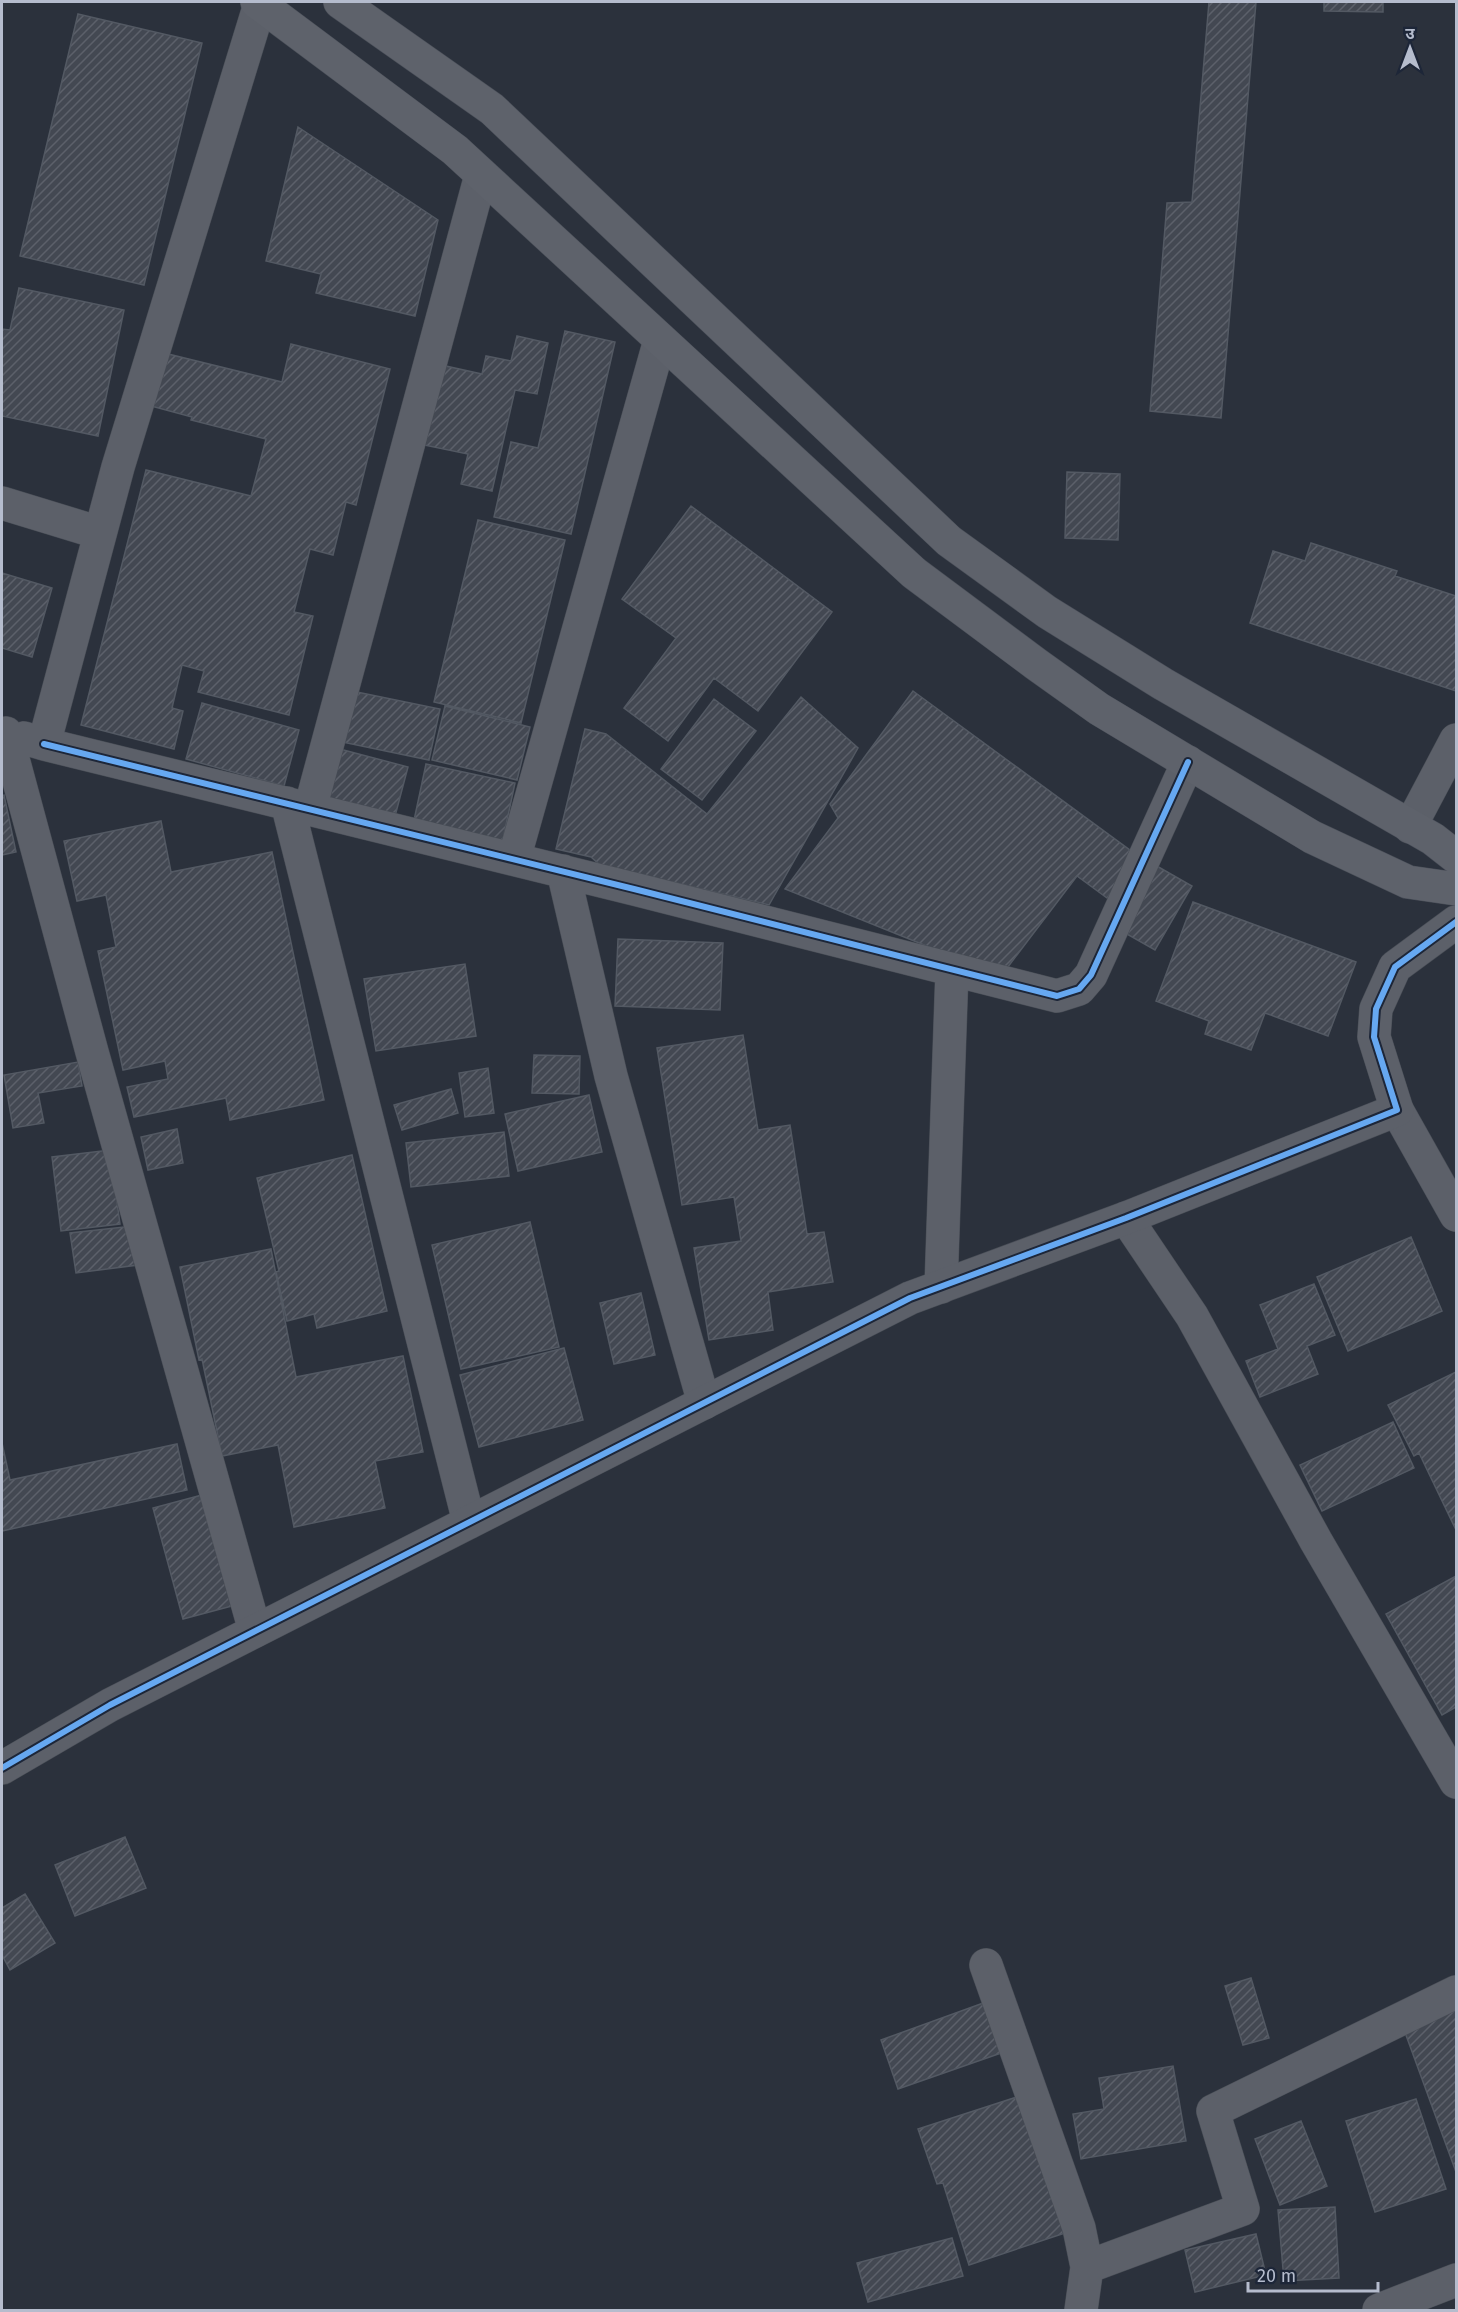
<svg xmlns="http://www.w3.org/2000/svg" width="1458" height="2312" font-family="'Fira Sans','Noto Sans Devanagari',sans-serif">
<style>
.building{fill:url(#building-hatch);stroke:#535963;stroke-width:1.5}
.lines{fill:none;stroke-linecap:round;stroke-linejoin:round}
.minor-casing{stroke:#474c55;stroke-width:34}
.tertiary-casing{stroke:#474c55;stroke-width:34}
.primary-casing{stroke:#494e58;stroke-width:34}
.minor{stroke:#5c6069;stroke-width:33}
.tertiary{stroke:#5c6069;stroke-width:33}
.primary{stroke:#5e626b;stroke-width:33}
.cycleway-casing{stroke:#1d2638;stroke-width:10}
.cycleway{stroke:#66a8f1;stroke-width:6}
</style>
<defs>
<pattern id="building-hatch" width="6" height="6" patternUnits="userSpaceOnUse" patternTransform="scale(1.5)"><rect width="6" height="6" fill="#434852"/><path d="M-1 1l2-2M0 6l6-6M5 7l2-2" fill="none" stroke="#5c606a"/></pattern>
</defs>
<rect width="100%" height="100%" fill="#2b313c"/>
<path class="building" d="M1209,2H1256L1221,418L1150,411L1167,203L1192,202Z
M1324,2H1383V12L1324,11Z
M78,14L202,43L144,285L20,256Z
M298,127L438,220L415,316L316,293L321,274L266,261Z
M19,288L124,310L98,436L2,416V329L10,330Z
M565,331L615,342L571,534L494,517L511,442L538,448Z
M517,336L548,343L537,394L515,390L492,491L461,484L468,454L424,445L441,365L482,374L486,356L511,361Z
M291,344L390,369L356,505L346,502L333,555L310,549L294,612L313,616L289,715L198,692L204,671L182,665L172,708L183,711L174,749L81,725L146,470L251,496L266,439L191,420L192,417L151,406L164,353L282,382Z
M1067,472L1120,474L1118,540L1065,538Z
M691,506L832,612L758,711L714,678L668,741L624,708L676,638L622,599Z
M478,520L565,540L521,723L434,702Z
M1311,543L1397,571L1395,576L1456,596V691L1250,623L1273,551L1305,561Z
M2,573L52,588L32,657L2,648Z
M352,691L440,709L429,760L342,742Z
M913,691L1138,856L1107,898L1077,876L1001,976L785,889L838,818L830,804Z
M801,697L858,748L769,905L600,865L591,857L556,849L585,729L606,734L707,814Z
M714,699L756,731L702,800L661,769Z
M202,703L299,730L284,786L186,759Z
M445,706L530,727L517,780L432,760Z
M336,748L408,767L394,820L322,800Z
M426,764L515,783L502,844L413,825Z
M4,795L16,852L2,855V796Z
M161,821L171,872L272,852L324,1100L230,1120L226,1098L134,1117L127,1087L168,1079L165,1061L123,1070L98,951L116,947L106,895L77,901L64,841Z
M1155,865L1192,886L1155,950L1118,929Z
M1193,902L1356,962L1328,1036L1265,1013L1251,1050L1205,1034L1209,1021L1156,1001Z
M618,939L723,943L720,1010L615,1006Z
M465,964L476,1036L376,1051L364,979Z
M743,1035L758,1130L790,1125L807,1234L824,1232L833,1282L768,1292L773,1330L709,1340L694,1248L741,1241L734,1197L682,1205L657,1048Z
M534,1055L580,1056L579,1094L532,1093Z
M78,1062L82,1086L38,1093L44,1123L13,1128L4,1075Z
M488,1068L494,1113L465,1117L459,1073Z
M451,1089L458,1113L402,1130L394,1105Z
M589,1095L602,1152L518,1171L505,1114Z
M177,1129L183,1163L148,1170L141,1137Z
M504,1132L509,1176L411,1187L406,1143Z
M110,1150L120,1224L61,1231L52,1157Z
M352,1155L387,1311L317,1328L314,1314L287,1321L276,1272L279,1271L257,1178Z
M530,1222L559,1347L461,1369L432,1245Z
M133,1226L138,1265L76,1273L70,1233Z
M1411,1237L1442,1311L1348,1351L1317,1277Z
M271,1249L296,1377L403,1356L423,1452L375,1461L385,1508L294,1527L278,1445L222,1456L202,1359L199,1360L180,1267Z
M1314,1284L1335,1335L1307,1346L1318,1374L1260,1397L1246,1361L1278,1349L1260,1305Z
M641,1293L655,1355L614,1364L600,1303Z
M564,1348L583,1420L479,1447L460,1375Z
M1456,1372V1530L1419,1453L1414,1456L1388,1405Z
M1393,1422L1414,1468L1322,1511L1300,1465Z
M2,1443L10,1480L177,1444L187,1490L2,1531Z
M202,1495L232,1606L183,1619L153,1508Z
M1456,1576V1707L1442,1715L1386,1614Z
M125,1837L146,1888L75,1916L55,1865Z
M25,1894L55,1943L10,1970L2,1955V1908Z
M1251,1978L1269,2038L1243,2045L1225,1986Z
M986,2002L1004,2052L898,2089L881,2040Z
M1456,2007V2172L1403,2027Z
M1173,2066L1186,2141L1081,2159L1073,2114L1104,2109L1099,2078Z
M1023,2095L1068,2232L969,2265L943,2183L937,2184L918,2129Z
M1416,2099L1446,2189L1375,2212L1346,2121Z
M1301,2121L1327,2186L1280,2205L1255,2139Z
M1335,2207L1339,2278L1284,2281L1278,2210Z
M1256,2234L1266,2275L1195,2292L1185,2250Z
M952,2238L963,2276L868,2302L857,2263Z"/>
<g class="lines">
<defs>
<path id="minor" d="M2,503L100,533
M6,733L92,1052L255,1631
M24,738L44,744L118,467L260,4
M44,744L634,889L1057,996L1079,989L1091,975L1188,762
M287,803L469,1522
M310,809L481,175
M1410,827L1456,740
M514,859L660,340
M563,871L611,1076L704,1403
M1397,1110L1456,1215
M1126,1218L1192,1316L1316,1541L1456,1782
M941,1287L952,970
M986,1965L1079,2228L1087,2267L1081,2310
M1087,2267L1243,2209L1213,2111L1456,1992
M1379,2310L1456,2280"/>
<path id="tertiary" d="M2,1768L110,1705L910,1298L1126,1218L1397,1110L1374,1037L1376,1009L1395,967L1456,922"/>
<path id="primary" d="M257,2L455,150L914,573L1036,664L1099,709L1312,837L1408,882L1456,889
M340,2L492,109L949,541L1047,612L1163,684L1433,839L1456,857"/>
</defs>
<use href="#minor" class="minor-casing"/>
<use href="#tertiary" class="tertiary-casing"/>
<use href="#primary" class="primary-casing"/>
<use href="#minor" class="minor"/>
<use href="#tertiary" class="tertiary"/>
<use href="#primary" class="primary"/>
<defs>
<path id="cycleway" d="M44,744L634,889L1057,996L1079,989L1091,975L1188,762
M2,1768L110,1705L910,1298L1126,1218L1397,1110L1374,1037L1376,1009L1395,967L1456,922"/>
</defs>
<use href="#cycleway" class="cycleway-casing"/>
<use href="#cycleway" class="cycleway"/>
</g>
<rect width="1458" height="2312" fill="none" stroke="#b5bccd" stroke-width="6"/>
<g transform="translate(1410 48)" stroke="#1d2638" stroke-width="4.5" paint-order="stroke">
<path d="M0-4.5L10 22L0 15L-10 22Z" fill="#b5bccd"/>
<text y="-9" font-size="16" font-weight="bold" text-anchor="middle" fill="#b5bccd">उ</text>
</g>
<path d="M1248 2282v9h130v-9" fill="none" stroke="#b5bccd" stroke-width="3"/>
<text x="1257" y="2282" font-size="18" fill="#b5bccd" stroke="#1d2638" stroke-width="4.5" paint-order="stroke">20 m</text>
</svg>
